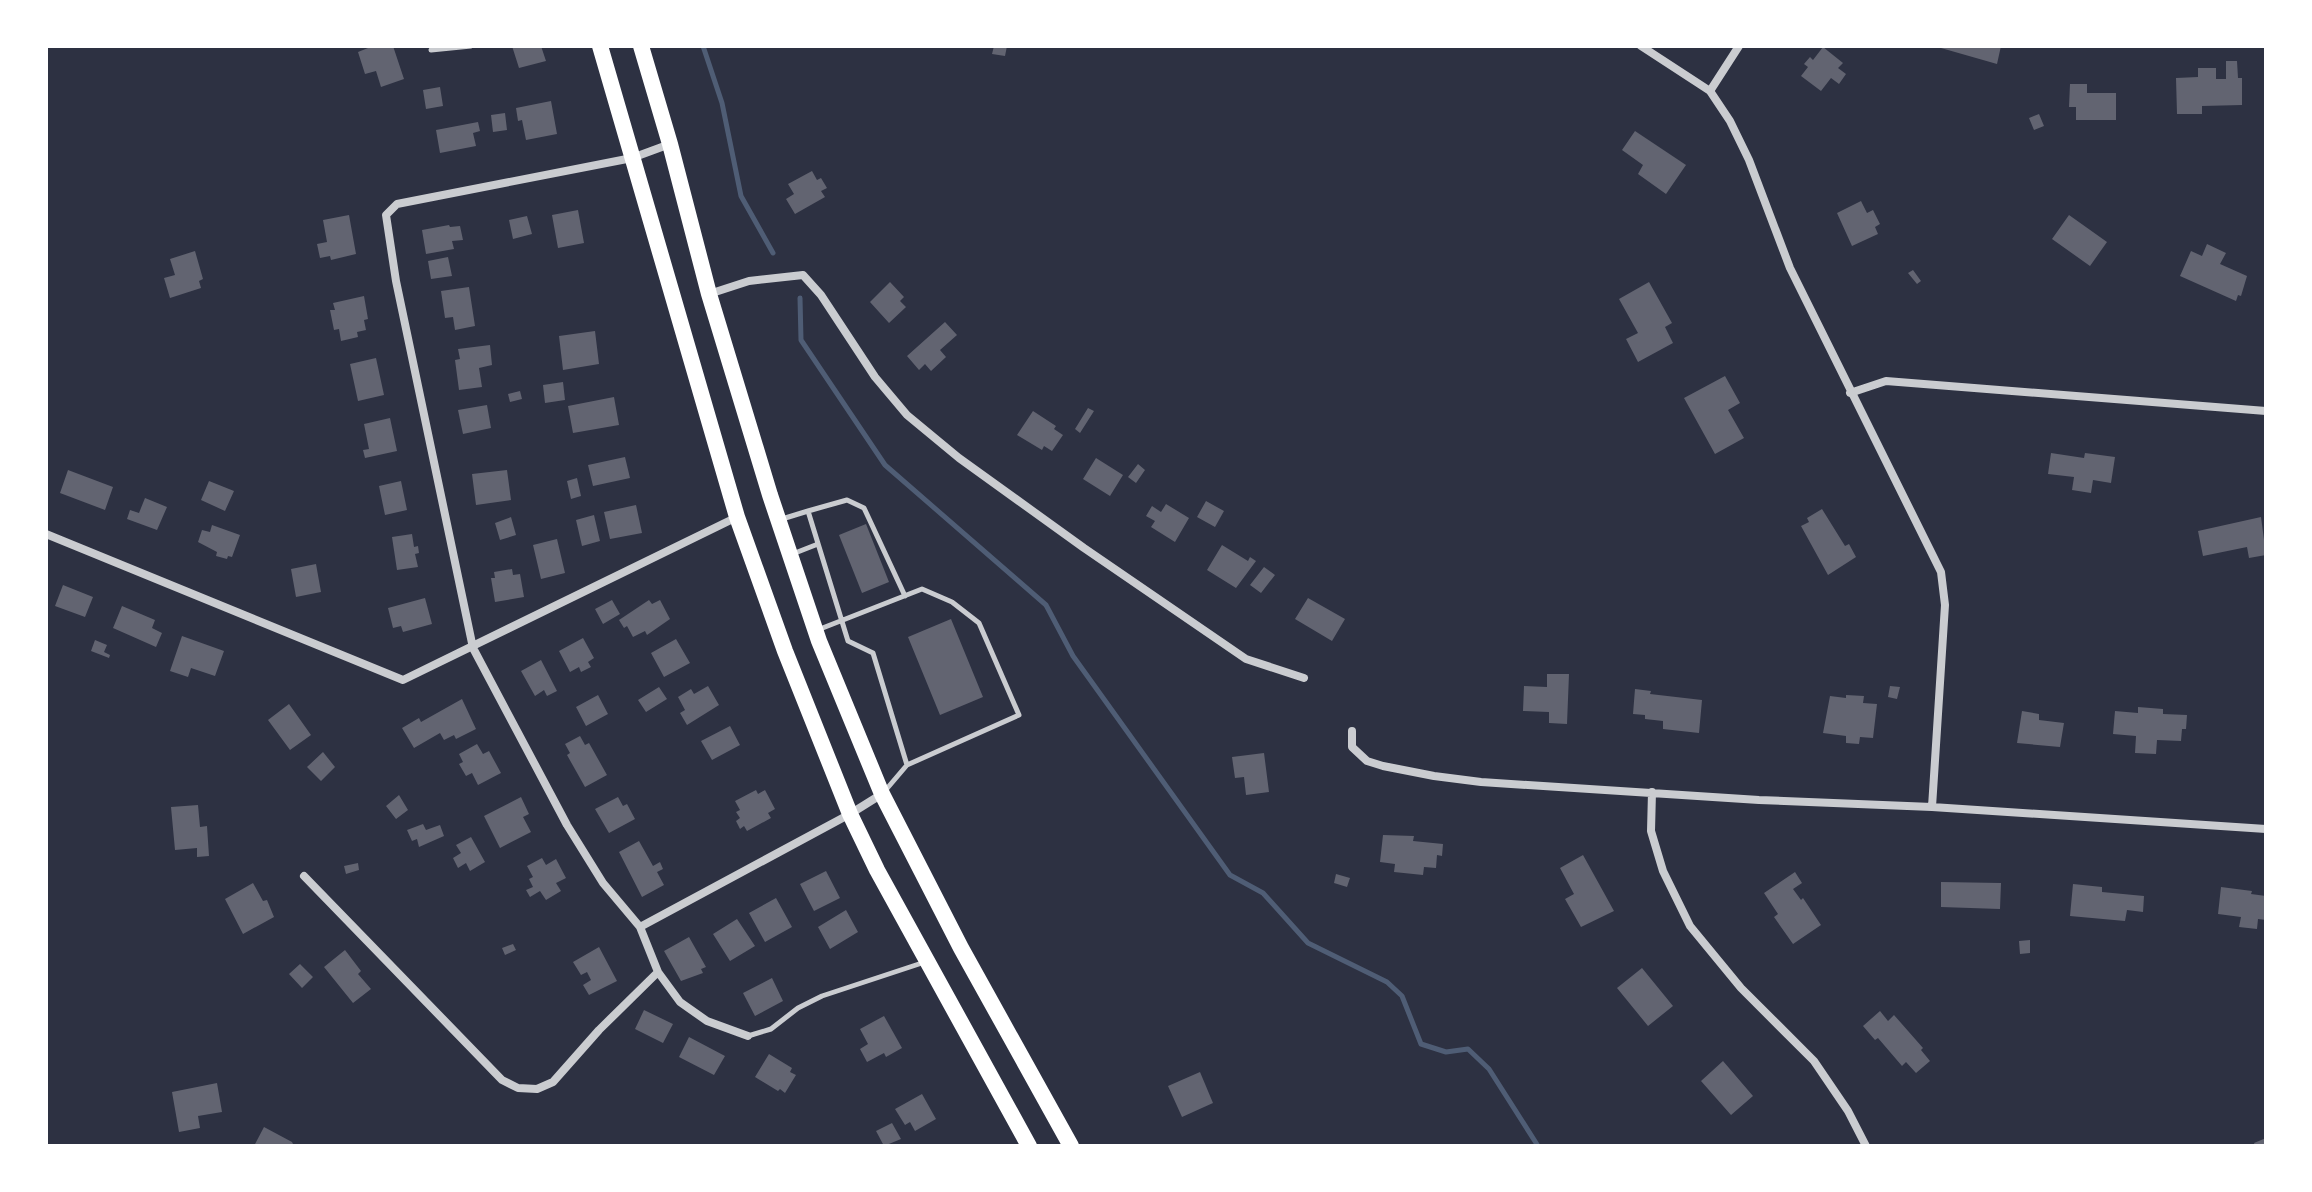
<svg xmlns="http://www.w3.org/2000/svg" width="2312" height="1192" font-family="'Noto Serif',serif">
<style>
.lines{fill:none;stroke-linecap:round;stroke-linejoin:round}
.stream{stroke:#4f5d75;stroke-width:5}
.building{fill:#626471}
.service{stroke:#caccd0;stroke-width:5}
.minor{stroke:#caccd0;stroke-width:8}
.trunk{stroke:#fff;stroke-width:16}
</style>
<rect width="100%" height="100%" fill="#2d3142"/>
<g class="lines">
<path class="stream" d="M703,46L722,103L741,196L773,253
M800,298L801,340L885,465L1046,605L1073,656L1230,875L1263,893L1308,943L1387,982L1402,996L1421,1044L1446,1052L1468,1049L1489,1069L1538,1146"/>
</g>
<path class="building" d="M368,46H393L404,79L381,87L376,71L365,74L358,52L368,48Z
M512,46H541L546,61L519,68Z
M994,46H1007L1005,56L992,54Z
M1934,46H2001L1997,64Z
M1823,47L1843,63L1838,68L1846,74L1839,84L1831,78L1821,91L1801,76L1808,67L1804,64L1810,57L1813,60Z
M2226,61H2237L2238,78H2242V105L2202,106V114H2177L2176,78L2198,77V68H2216V79H2226Z
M2070,84H2087V93H2116V120H2076V107H2069Z
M440,87L443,106L426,109L423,90Z
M551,101L557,134L526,140L522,120L518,121L516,108Z
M505,113L507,130L493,132L491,115Z
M2039,114L2044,126L2034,130L2029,118Z
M478,122L480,131L473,133L476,146L440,153L436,130Z
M1635,131L1686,165L1666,194L1638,174L1643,165L1622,150Z
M812,171L817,180L821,178L827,188L821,191L825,197L795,214L786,199L794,194L788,184Z
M1861,201L1867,213L1873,210L1880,224L1875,227L1878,234L1852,246L1837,213Z
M578,210L584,243L558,248L552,215Z
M349,215L356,254L331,260L330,256L320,258L317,244L327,242L323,220Z
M2069,215L2107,242L2090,266L2052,239Z
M527,216L532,234L513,239L509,220Z
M449,225L450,227L460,226L463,240L452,241L454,249L426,254L422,230Z
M2207,244L2226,253L2220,264L2247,276L2241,296L2238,295L2236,301L2180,276L2191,251L2202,256Z
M195,251L203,279L199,281L201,288L170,298L164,278L175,275L170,259Z
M448,257L452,276L431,279L428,261Z
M1913,270L1921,281L1917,284L1908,273Z
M890,282L904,297L900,301L906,307L889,323L870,302Z
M1649,282L1672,323L1665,327L1673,343L1638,362L1626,339L1638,333L1619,299Z
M469,287L475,326L455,330L453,317L445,318L441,291Z
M364,296L368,319L364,320L366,330L357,332L358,337L341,341L339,329L334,330L330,310H335L333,303Z
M945,322L957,335L940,350L946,357L931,371L925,364L919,370L907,356Z
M595,331L599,364L563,370L559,336Z
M490,345L492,365L479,368L482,387L459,390L455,360L460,359L458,349Z
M376,358L384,395L358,401L350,364Z
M1725,376L1740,403L1728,410L1744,438L1715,454L1684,398Z
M563,382L565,400L545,403L543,385Z
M520,391L522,399L510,402L508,394Z
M614,397L619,425L573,433L568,406Z
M487,405L491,428L463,434L458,410Z
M1088,408L1094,411L1080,433L1075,429Z
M1033,411L1056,426L1054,429L1063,435L1052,451L1044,446L1042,450L1017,435Z
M390,418L397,451L365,458L363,450L369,449L364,424Z
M2051,453L2084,458L2085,453L2115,457L2111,483L2093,480L2091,493L2072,490L2074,477L2048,474Z
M625,457L630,478L593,486L588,465Z
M1096,458L1123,475L1110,496L1083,479Z
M1138,464L1145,470L1136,483L1128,477Z
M68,470L113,487L105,510L60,493Z
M507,470L511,500L476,505L472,474Z
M577,478L581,496L571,499L567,481Z
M209,481L234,491L225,511L201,500Z
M401,481L407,510L385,515L379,486Z
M145,498L167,507L157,530L127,519L130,510L139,513Z
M1206,501L1224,511L1215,527L1197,517Z
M1166,504L1189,518L1175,542L1151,527L1155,521L1146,516L1152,506L1161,512Z
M636,505L642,533L610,539L604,512Z
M1822,509L1845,546L1849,544L1856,557L1828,575L1801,526L1809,522L1807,518Z
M594,515L600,541L582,546L576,520Z
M511,517L516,535L500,540L495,523Z
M2261,517L2266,555L2249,558L2247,547L2203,556L2198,531Z
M866,524L889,582L862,593L839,535Z
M212,525L240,535L232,557L228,556L227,559L216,556L217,552L198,542L202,530L210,532Z
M412,534L414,547L418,546L419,553L415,554L418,567L397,570L392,537Z
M557,539L565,573L541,579L533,545Z
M1222,545L1248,561L1250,557L1256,561L1236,588L1207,570Z
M316,564L321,592L296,597L291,569Z
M1264,567L1275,575L1261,593L1250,585Z
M512,569L513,575L520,574L524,597L495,602L491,578H495L494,572Z
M63,585L93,597L85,617L55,606Z
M425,598L432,624L403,632L401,626L393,628L388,608Z
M1308,598L1345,619L1332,641L1295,619Z
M612,600L620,614L603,624L595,609Z
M649,600L652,604L660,600L670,619L647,635L645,631L633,637L627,626L624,628L619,620Z
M122,606L155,620L152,628L162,633L156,647L113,628Z
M951,619L983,697L940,715L908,637Z
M182,636L224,651L215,676L191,668L188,677L170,671Z
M583,638L594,658L588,662L591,667L581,672L579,667L570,672L559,651Z
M676,639L690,663L664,677L651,653Z
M95,640L107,645L104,652L110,655L109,658L91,651Z
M541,660L557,691L547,696L544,690L535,696L521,671Z
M1547,674H1569L1567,724L1549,723V712L1523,711L1524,686L1547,687Z
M708,686L719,705L687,725L680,713L685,710L678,697L691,689L694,694Z
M1890,686L1900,687L1897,699L1888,697Z
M659,687L667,699L646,712L638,700Z
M1635,689L1651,691L1650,694L1702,700L1699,733L1663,729V721L1645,719V715L1633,714Z
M598,695L608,714L586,726L576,707Z
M1846,695L1864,696L1863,703L1877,704L1873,738L1860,737L1859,744L1846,743V736L1823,733L1830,696L1846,698Z
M462,699L476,729L456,739L454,735L444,740L440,733L414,748L402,728L419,718L421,722Z
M289,704L311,735L290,750L268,720Z
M2138,707L2163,709V714L2187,715L2186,729H2182L2181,741L2157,740L2156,754L2135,753L2136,736L2113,734L2115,711L2138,713Z
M2022,711L2039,714V720L2064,723L2060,747L2017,743Z
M730,726L740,745L712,760L701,741Z
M580,736L585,745L589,743L607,775L585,787L567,755L570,753L565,744Z
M477,744L483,754L489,751L501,773L478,785L472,773L466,776L459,764L463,762L459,754Z
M323,752L335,767L321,781L307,767Z
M1264,753L1269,792L1246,795L1244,777L1235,778L1232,757Z
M756,790L758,794L765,790L775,809L768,813L771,818L747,831L744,826L740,829L736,821L740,818L736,812L740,810L735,801Z
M399,795L408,810L396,819L386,806Z
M521,797L529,814L523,817L531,832L500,848L484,816Z
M618,797L623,806L627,804L635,819L609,833L595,809Z
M198,805L200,827L207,826L209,856L197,857V848L175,850L171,807Z
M423,824L426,830L440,825L444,836L419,847L417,839L412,841L407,830Z
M1383,835L1414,836L1413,841L1443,844L1442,856L1437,855L1436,868L1424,867L1423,875L1394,872L1395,864L1380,862Z
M471,837L485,862L470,871L466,863L458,868L453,858L461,853L456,845Z
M639,841L653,866L660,862L663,869L657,872L664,885L642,897L619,852Z
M1583,855L1614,911L1581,927L1565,899L1574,894L1560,868Z
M542,858L546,865L556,859L566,878L556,883L561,891L546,900L540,891L530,897L526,890L533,887L529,879L533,877L527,866Z
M358,863L359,870L346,874L344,866Z
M826,871L840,898L814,911L800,884Z
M1795,872L1802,883L1793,889L1801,900L1803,898L1821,925L1793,944L1774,917L1778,914L1764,893Z
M1336,874L1350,878L1347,887L1334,883Z
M1941,882L2001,883L2000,909L1941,907Z
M253,883L263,901L267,900L274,917L243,934L225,899Z
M2073,884L2102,887V892L2144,896L2143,912L2127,910L2125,921L2070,916Z
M2221,887L2252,891L2251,894L2266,896V920L2258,919L2257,929L2239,927L2241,917L2218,914Z
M776,898L792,927L765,942L749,913Z
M846,910L858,932L830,949L818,927Z
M737,919L755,946L730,961L713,934Z
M689,937L706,967L701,969L703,973L681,981L664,951Z
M2030,940V953L2020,954L2019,941Z
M513,944L516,950L505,955L502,948Z
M599,947L617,981L589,995L583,985L591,980L587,972L581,975L573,962Z
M345,950L361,971L358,974L371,989L353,1003L324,967Z
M300,964L313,977L302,988L289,974Z
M1642,968L1673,1006L1648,1026L1617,988Z
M772,978L783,1001L755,1016L743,993Z
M644,1010L673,1024L663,1043L635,1029Z
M1880,1011L1888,1021L1894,1015L1923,1048L1921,1050L1930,1061L1916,1073L1906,1062L1902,1066L1878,1038L1875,1040L1863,1026Z
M884,1016L902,1048L886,1057L884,1053L867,1062L860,1049L868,1044L860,1029Z
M689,1037L725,1056L714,1075L679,1057Z
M769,1054L792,1068L790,1072L796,1075L785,1093L780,1089L778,1091L755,1077Z
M1723,1061L1753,1096L1731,1115L1701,1081Z
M1200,1072L1213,1103L1182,1117L1168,1086Z
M217,1083L222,1112L198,1116L200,1128L179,1132L172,1092Z
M922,1094L936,1119L915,1131L910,1122L905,1125L895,1109Z
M892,1123L901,1139L884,1146L876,1131Z
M264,1127L292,1142L294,1146H254Z
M2266,1138V1146H2255L2254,1143Z"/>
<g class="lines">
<path class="service" d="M431,50L471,46
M782,519L808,511
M795,553L818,544
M905,596L864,508L847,500L808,511L848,641L873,653L907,765
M820,629L922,589L952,602L979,623L1019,715L907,765L884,792
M748,1036L771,1029L798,1008L822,996L922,963"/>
<path class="minor" d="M1641,46L1710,91L1730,121L1749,160L1790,268L1941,572L1945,605L1932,807
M1710,91L1739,46
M670,144L632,158L397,204L386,215L396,281L473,648L567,825L603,883L640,927L658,972L680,1002L707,1021L748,1036
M709,294L749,281L803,275L821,295L875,377L907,415L959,458L1084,548L1246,659L1304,678
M1850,393L1886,381L2266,411
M46,534L403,680L737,517
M1352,731V747L1367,761L1383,766L1434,776L1481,782L1759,800L1932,807L2266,829
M1652,792L1651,831L1663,871L1690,926L1741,988L1814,1061L1848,1111L1866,1146
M304,876L502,1080L518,1088L537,1089L553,1082L599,1030L658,972
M640,927L850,814L882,794"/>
<path class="trunk" d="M600,46L737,517L785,651L850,814L877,870L1029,1146
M641,46L670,144L709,294L770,495L819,641L882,794L961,948L1071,1146"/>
</g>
<rect width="2312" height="1192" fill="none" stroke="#ffffff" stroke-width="96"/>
</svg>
